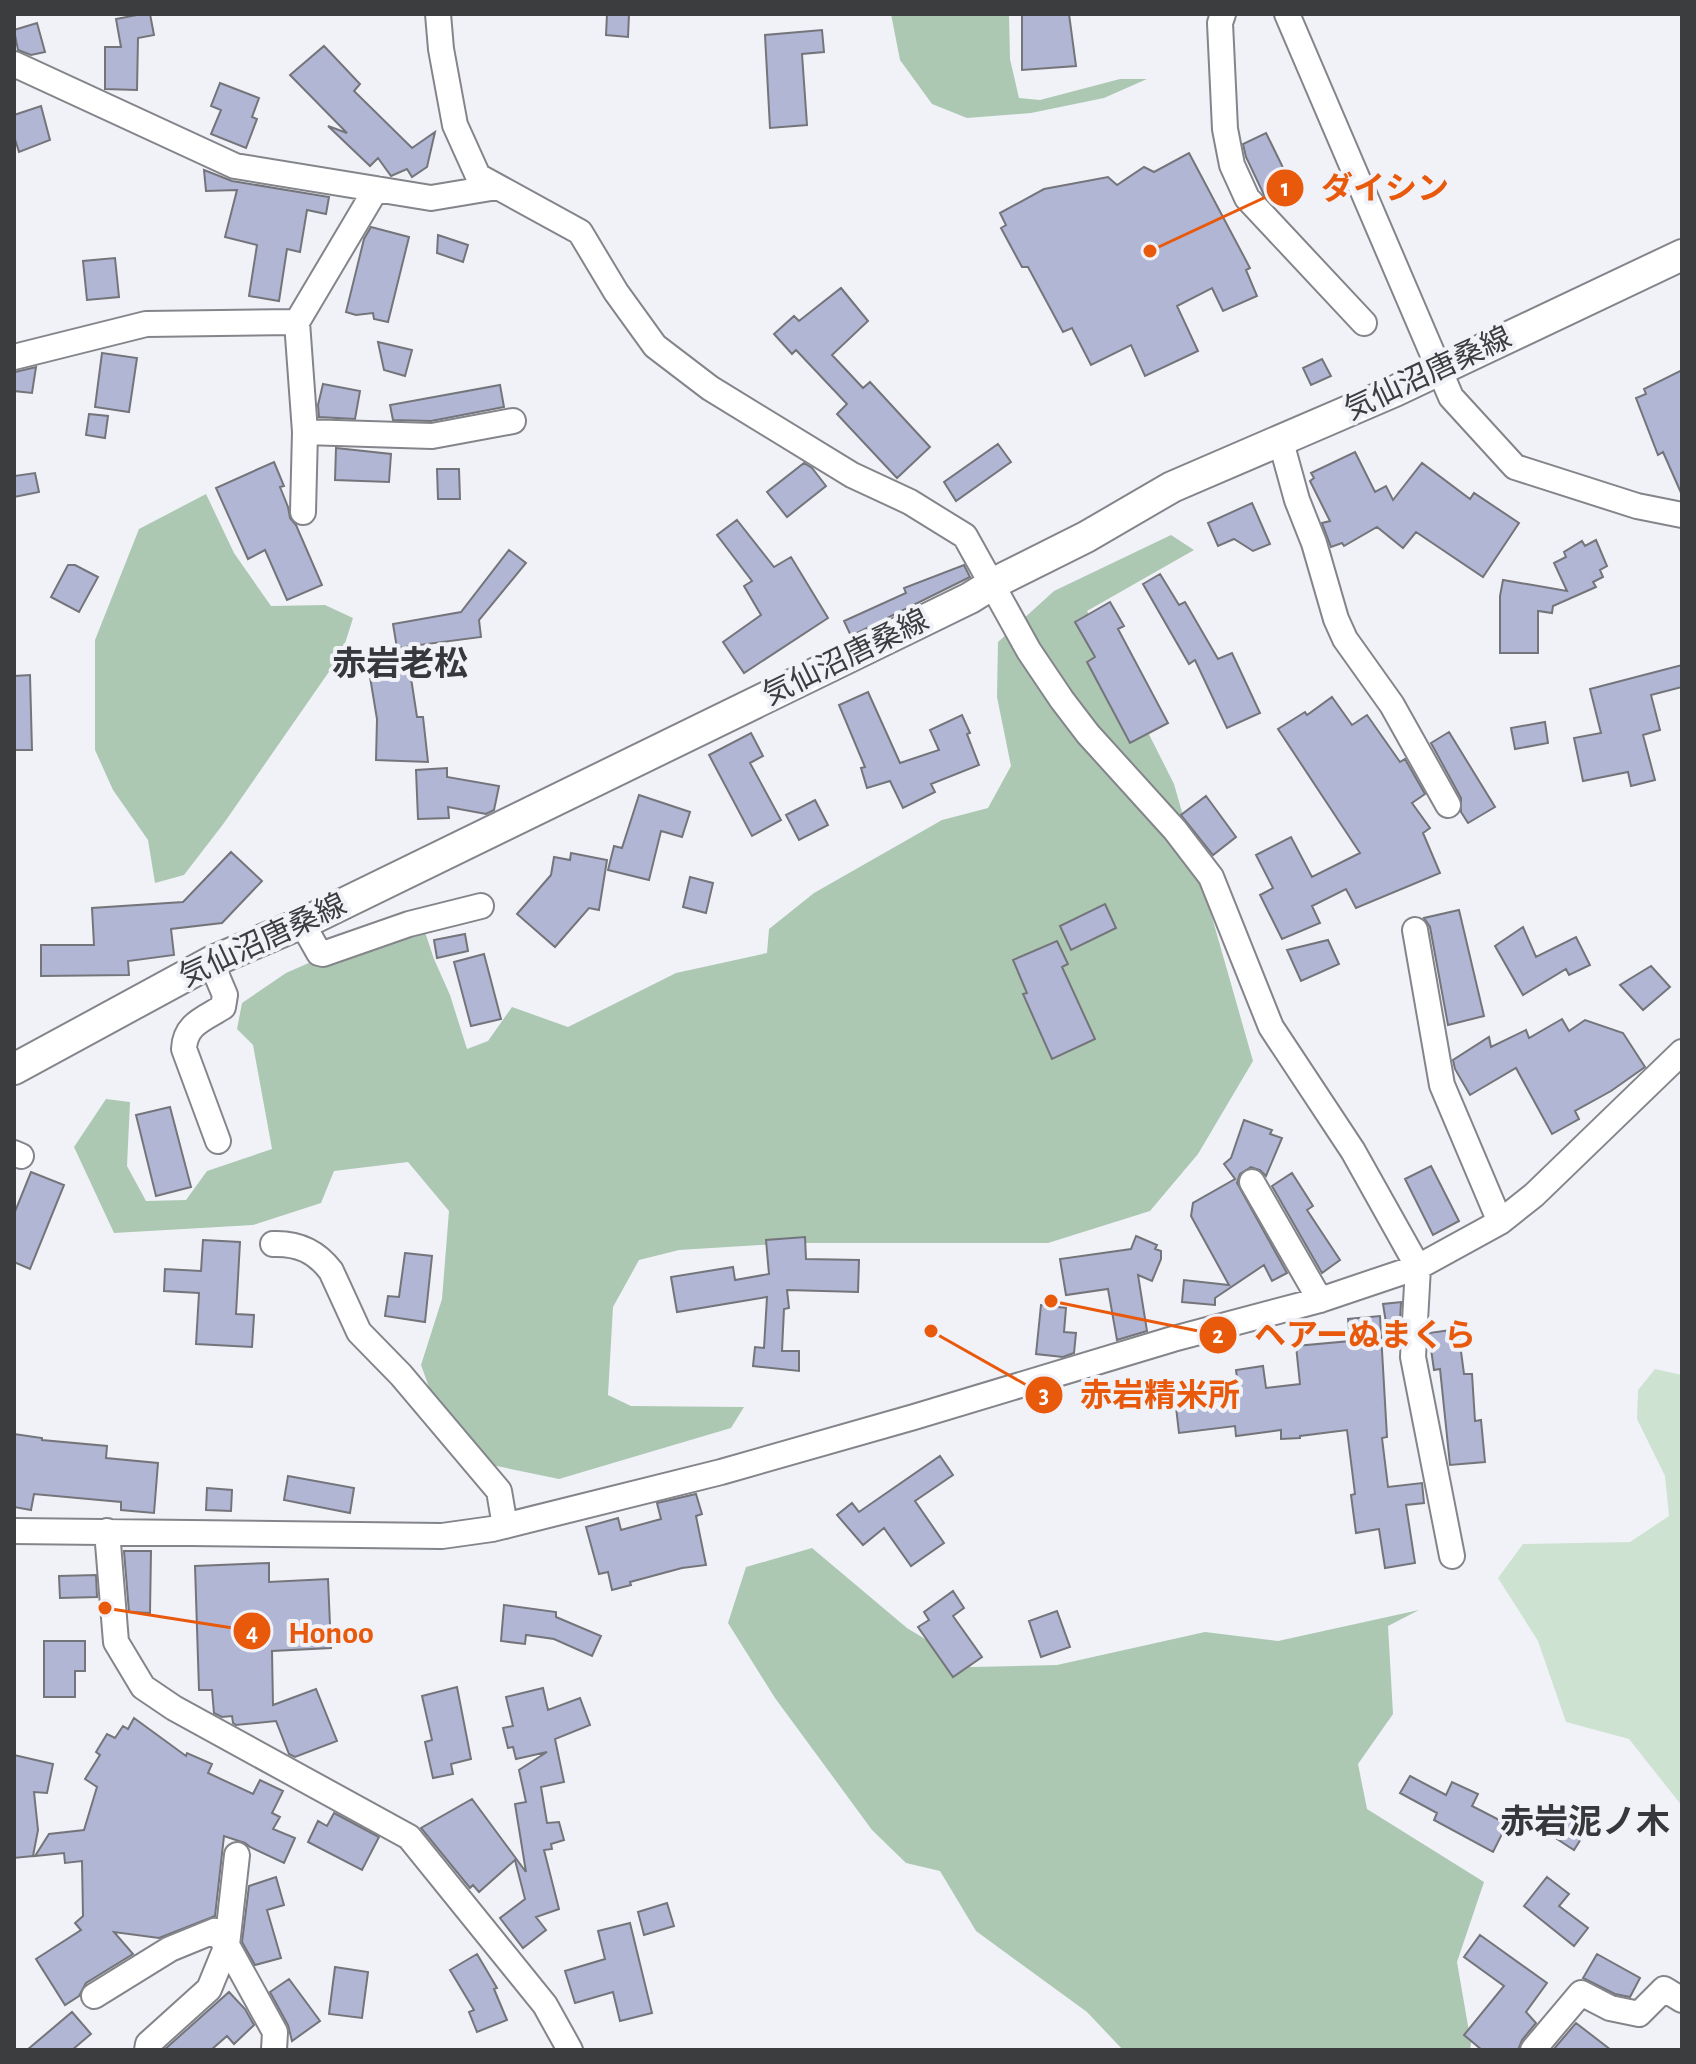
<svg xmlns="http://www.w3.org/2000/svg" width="1696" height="2064" font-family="'Alegreya Sans','Noto Sans JP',sans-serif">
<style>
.green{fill:#cee2d2}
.forest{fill:#acc8b2}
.building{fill:#b1b6d4;stroke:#74757a;stroke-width:2}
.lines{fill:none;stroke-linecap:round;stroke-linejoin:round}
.minor-casing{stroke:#84858a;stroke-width:28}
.major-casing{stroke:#84858a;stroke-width:34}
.minor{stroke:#fff;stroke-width:24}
.major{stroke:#fff;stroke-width:30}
.labels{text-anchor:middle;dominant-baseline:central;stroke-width:8;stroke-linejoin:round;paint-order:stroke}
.street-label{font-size:30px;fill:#3c3d3f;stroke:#f1f2f8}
.quarter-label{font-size:34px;font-weight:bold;fill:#37383c;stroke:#f1f2f8}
.leader{fill:none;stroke:#e8590c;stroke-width:3}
.callout-dot{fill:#e8590c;stroke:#f1f2f8;stroke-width:3}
.mark-label{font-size:24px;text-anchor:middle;font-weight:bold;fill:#fff}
.callout-label{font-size:32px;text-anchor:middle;font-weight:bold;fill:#e8590c;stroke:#f1f2f8;stroke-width:8;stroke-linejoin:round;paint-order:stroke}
</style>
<rect width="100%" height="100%" fill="#f1f2f8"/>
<path class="green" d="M1655,1369L1682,1375V1806L1629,1739L1566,1722L1538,1641L1498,1578L1523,1544L1630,1542L1669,1516L1665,1476L1637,1419L1638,1390Z"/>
<path class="forest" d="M891,14H1009L1010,59L1019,98L1040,100L1120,79H1147L1104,98L1031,113L967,118L932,104L900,60Z
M206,494L234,553L271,606L325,605L353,618L342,653L224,823L184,875L155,883L148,840L113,790L95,750V640L139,529Z
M1171,535L1194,550L1087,611L1174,784L1253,1061L1198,1154L1150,1211L1048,1243H793L679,1250L639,1260L613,1307L608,1395L631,1406L744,1407L731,1428L559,1479L482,1463L445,1432L421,1365L442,1299L449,1211L408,1162L334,1171L321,1203L253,1225L114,1233L74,1147L106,1099L130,1102L127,1166L146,1201L186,1200L207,1171L272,1149L253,1045L237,1029L242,1003L286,973L311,962L343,961L390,938L425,932L434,959L450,995L467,1049L488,1041L512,1007L568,1027L676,973L767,953L769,929L814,893L942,820L988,808L1011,766L997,697L998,642L1054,591Z
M812,1548L907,1628L971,1667L1057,1665L1205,1632L1278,1641L1419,1610L1388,1626L1393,1714L1358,1764L1367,1809L1484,1882L1457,1962L1471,2043L1470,2050H1123L1087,2012L976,1931L940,1871L906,1863L872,1830L775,1698L728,1623L746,1567Z"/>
<path class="building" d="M142,14H150L154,35L138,38L137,90L105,89V47H121L116,19Z
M607,14H629L628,37L606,35Z
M1022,14H1069L1076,66L1022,70Z
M37,23L45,52L31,55L18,50L14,30Z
M822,30L824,52L802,54L807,125L770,128L765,35Z
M324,46L360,84L354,91L412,148L435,132L427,167L412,177L407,169L391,176L378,158L370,166L328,126L347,133L290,75Z
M220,83L259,98L252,117L257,119L246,148L211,134L221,110L211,106Z
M41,106L50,140L19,152L14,136V115Z
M1266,133L1294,190L1271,202L1264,195L1246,157L1243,144Z
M1189,153L1250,268L1246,270L1257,296L1223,311L1212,288L1177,306L1198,351L1145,376L1131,345L1091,365L1072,328L1063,332L1028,267H1022L1001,228L1006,225L1000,213L1044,189L1108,177L1117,185L1144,167L1154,172Z
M204,170L232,181L329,197L326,214L307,210L300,252L287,249L279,301L249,296L257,245L225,237L237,190L206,191Z
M371,227L409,237L388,322L374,319L373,313L356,315L346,312L364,239Z
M438,235L468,245L463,262L437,253Z
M115,258L119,297L87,300L83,261Z
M841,288L868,321L832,355L863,388L870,382L930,447L897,478L837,414L847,404L796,350L792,354L774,334L794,316L799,321Z
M378,342L412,350L405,376L384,370Z
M102,353L137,358L129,412L95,407Z
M1322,359L1331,376L1311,385L1303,368Z
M36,367L32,393L14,391L15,372Z
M1682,370V495L1663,452L1658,455L1636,398L1646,394L1644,389Z
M323,384L360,391L355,419L319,417L318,405Z
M500,385L504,407L431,421L393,420L390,405Z
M89,414L108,416L105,438L86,435Z
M998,444L1011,462L956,501L944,482Z
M336,448L391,454L389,482L335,480Z
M1355,452L1375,492L1386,486L1393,500L1422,463L1470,499L1474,493L1519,523L1483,577L1416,532L1403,548L1377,527L1344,546L1342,543L1331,547L1322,523L1330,521L1310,481L1314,478L1311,473Z
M274,462L284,486L280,487L288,507L290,518L296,525L322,585L287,600L265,550L248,559L216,488Z
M804,463L812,468L826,486L787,517L767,492Z
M437,469H459L460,499H438Z
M35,473L39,492L14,497V476Z
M1252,503L1270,544L1253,551L1234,539L1218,546L1208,523Z
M737,520L774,567L791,557L828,618L744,673L723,642L761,615L744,586L752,581L717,535Z
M1596,540L1607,566L1600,570L1603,577L1593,582L1596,587L1553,606L1552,613L1538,611V653H1500V596L1503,580L1567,591L1554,563L1566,557L1564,552L1582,541L1585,546Z
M509,550L526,563L479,620L481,637L397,648L393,624L461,612Z
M68,565H75L98,577L79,612L51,597Z
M964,565L970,577L851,636L844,621L906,593L904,588Z
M1160,574L1179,605L1185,602L1218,659L1232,653L1260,713L1227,728L1195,660L1189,664L1143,584Z
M1110,602L1124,626L1118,629L1168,723L1130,743L1087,662L1095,657L1075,622Z
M407,652L417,717H423L428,762L376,760L377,719L367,659Z
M1682,665V687L1651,695L1660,730L1643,735L1655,780L1631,786L1628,772L1583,781L1574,738L1601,733L1590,689Z
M30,675L32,750H14V676Z
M868,692L900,763L939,750L930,730L962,715L970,733L967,734L979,765L931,784L935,792L903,808L890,781L867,788L861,768L865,767L839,705Z
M1332,697L1352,725L1367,715L1400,762L1405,759L1425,794L1412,803L1430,828L1423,833L1440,873L1356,908L1346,889L1312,906L1320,923L1282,939L1260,895L1273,888L1256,855L1291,837L1312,877L1360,853L1278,729L1305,712L1307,715Z
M1545,722L1548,743L1515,749L1511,728Z
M1449,732L1495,807L1468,823L1461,812V798L1431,743Z
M751,733L763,756L750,763L781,820L752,836L709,755Z
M447,768V777L499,786L494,810L486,814L448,807L449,818L418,819L416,770Z
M639,795L690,812L682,837L661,831L649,880L608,870L614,846L622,848Z
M1206,796L1236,837L1213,855L1181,815Z
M815,800L828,825L799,840L786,815Z
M231,852L262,881L222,923L171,929L174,955L128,961L129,975L41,976V945H94L92,908L183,902Z
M571,853L607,860L599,910L589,908L555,947L517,914L551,875L554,857L570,860Z
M690,877L713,883L706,913L683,907Z
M1105,904L1116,928L1071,950L1060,926Z
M1459,910L1484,1016L1448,1025L1430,927L1424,918Z
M1523,927L1536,957L1576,937L1590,965L1569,975L1566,969L1523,995L1495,946Z
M465,934L468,951L437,958L434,940Z
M1328,940L1339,964L1301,981L1287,950Z
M1057,941L1068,964L1062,967L1095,1039L1052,1059L1023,994L1027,993L1013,960Z
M484,954L501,1019L471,1026L454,962Z
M1651,966L1670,987L1643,1010L1620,985Z
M1562,1019L1569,1031L1585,1020L1623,1033L1645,1067L1611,1091L1575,1111L1579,1119L1552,1134L1516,1068L1470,1095L1455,1069L1453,1060L1489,1037L1491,1047L1526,1030L1529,1038Z
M170,1107L191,1187L156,1196L136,1115Z
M1244,1120L1272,1130L1270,1134L1282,1138L1266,1176L1260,1170L1251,1167L1240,1174L1237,1183L1287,1273L1272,1281L1264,1265L1215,1298V1305L1182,1302L1184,1280L1229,1285L1191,1216L1193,1203L1235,1179L1224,1164L1231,1158Z
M1431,1166L1459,1221L1433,1235L1405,1179Z
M31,1172L64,1185L30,1269L14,1262V1214Z
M1292,1173L1313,1206L1307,1210L1340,1260L1322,1273L1272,1186Z
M1136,1236L1157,1245L1155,1249L1161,1251V1259L1152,1281L1138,1275L1147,1331L1117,1340L1108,1289L1066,1295L1060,1259L1131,1249Z
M805,1237L806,1259L859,1260L858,1292L787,1290L789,1308L784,1309L782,1351H799V1371L753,1366L755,1347L764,1348L767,1297L677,1312L671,1277L733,1267L735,1280L769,1274L766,1240Z
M203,1240L240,1242L236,1314L254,1315L252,1347L196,1344L199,1293L164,1291L165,1269L201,1271Z
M405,1253L432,1256L425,1322L385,1316L388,1296L399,1297Z
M1401,1302L1400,1321L1386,1323L1383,1304Z
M1041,1305L1066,1308L1064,1332L1076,1333L1074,1353L1063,1357L1036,1354Z
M1380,1316L1387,1437L1382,1438L1388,1487L1422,1483L1424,1503L1406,1505L1415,1563L1385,1568L1379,1529L1356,1533L1351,1495L1355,1494L1347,1430L1300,1436V1438L1281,1439V1430L1236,1436L1235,1426L1179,1433L1176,1407L1197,1404L1195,1391L1238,1385L1236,1370L1263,1366L1266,1388L1300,1384L1296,1346L1350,1341L1348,1319Z
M1458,1329L1464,1374H1472L1475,1421L1481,1420L1485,1462L1450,1465L1440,1369L1434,1370L1429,1335V1333Z
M14,1434L42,1438V1440L107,1446L106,1458L158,1463L154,1513L121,1510V1502L34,1494L31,1510L14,1507Z
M940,1456L953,1475L915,1501L944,1543L911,1566L884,1528L863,1545L837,1515L852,1503L859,1512Z
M288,1476L354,1488L350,1513L284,1500Z
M207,1488L232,1490L231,1511L206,1510Z
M696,1494L702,1514L696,1516L706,1565L682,1568L630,1582L631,1585L612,1590L608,1572L599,1574L586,1527L618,1518L621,1530L661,1519L657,1503Z
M124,1551H151L150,1613L129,1612Z
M269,1563V1582L328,1579L331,1648L272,1651L273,1705L316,1689L337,1741L295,1757L289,1754L276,1721L236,1725L233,1723L232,1716L222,1717L214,1713L212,1690H199L195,1566Z
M96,1575L97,1597L60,1598L59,1576Z
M953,1591L964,1608L953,1616L982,1657L953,1677L918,1627L929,1620L924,1612Z
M504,1605L556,1612V1617L601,1636L592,1656L554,1639L526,1635L525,1644L501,1641Z
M1057,1611L1070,1647L1041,1657L1029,1621Z
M44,1641H85V1671H75V1697H44Z
M457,1687L471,1759L451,1764L453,1774L433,1778L425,1742L432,1740L422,1696Z
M543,1688L548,1710L580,1698L590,1725L555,1739L564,1782L541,1787L547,1823L559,1822L564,1840L551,1844L552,1849L544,1850L559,1909L536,1917L546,1930L523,1948L500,1918L525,1899L515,1860L479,1892L473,1885L470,1888L421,1828L472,1799L526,1872L515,1804L526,1802L519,1770L547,1752L516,1759L513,1747L508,1748L503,1728L513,1726L506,1697Z
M134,1718L186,1756L187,1753L212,1764L208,1773L253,1794L260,1780L283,1791L272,1813L280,1817L273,1829L295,1838L284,1863L250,1847L245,1843L224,1836L215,1916L159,1938L114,1932L133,1954L86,1983L79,1996L65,2005L36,1959L81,1930L75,1923L83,1916L82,1861L65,1863L64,1853L35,1856L49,1834L84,1830L97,1787L85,1779L100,1755L96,1752L107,1734L115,1738L123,1726L128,1729Z
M14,1755L53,1764L47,1793L34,1792L38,1830L33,1856L14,1858Z
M1410,1776L1446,1795L1452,1782L1478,1794L1472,1806L1507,1824L1493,1852L1434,1820L1437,1813L1400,1793Z
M334,1813L379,1837L362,1870L308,1842L318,1821L327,1826Z
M1572,1815L1589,1826L1574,1850L1557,1839Z
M276,1877L284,1905L267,1910L281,1958L255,1965L242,1942L249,1886Z
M1547,1877L1569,1894L1559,1906L1588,1928L1574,1946L1524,1906Z
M667,1903L674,1926L644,1935L638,1912Z
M630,1923L652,2013L620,2021L613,1992L575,2003L565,1971L605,1959L598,1931Z
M1480,1935L1547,1983L1526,2012L1536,2023L1522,2040L1518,2050H1482L1464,2035L1504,1986L1464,1957Z
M477,1954L497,1988L494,1989L507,2020L477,2032L469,2012L474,2010L450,1970Z
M1597,1954L1640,1978L1630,1997L1615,1994L1583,1978Z
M335,1967L368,1972L362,2018L329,2014Z
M289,1979L320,2021L292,2041L288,2025L270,1992Z
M229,1992L245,2009L254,2025L234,2044L227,2036L211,2050H164Z
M72,2012L91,2034L72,2050H27Z
M1576,2023L1611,2050H1553Z"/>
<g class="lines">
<defs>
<path id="minor" d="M438,14L441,49L455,125L478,176L580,232L616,292L655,346L710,388L852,475L910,502L965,536L1029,651L1062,700L1088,734L1175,830L1211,877L1271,1027L1353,1151L1418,1267L1413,1357L1452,1556
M1223,14L1220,23L1225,129L1232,165L1247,198L1364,323
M1287,14L1451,397L1515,467L1637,506L1682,515
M14,64L235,166L431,198L497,187
M14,357L146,324L297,322
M305,432L432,436L513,421
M1281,442L1297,500L1314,543L1336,619L1345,639L1392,705L1448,805
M303,512L305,432L297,322L376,189
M302,923L319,953L323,954L409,924L481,906
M1415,930L1442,1085L1500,1222
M211,962L225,995L223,1007C204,1019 185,1024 184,1049L218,1141
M14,1153L21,1156
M1252,1182L1320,1300
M273,1244C298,1243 316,1251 331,1271L359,1332L401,1375L499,1491L505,1526
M14,1531L442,1536L492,1529L721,1472L914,1417L1173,1339L1320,1300L1418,1267L1500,1222L1534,1195L1682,1052
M107,1531L116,1642L143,1687L174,1708L409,1837L545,2005L570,2050
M94,1996L170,1949L214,1931L227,1945L275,2032L274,2050
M147,2050L148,2044L209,1989L227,1945L237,1855
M1533,2050L1581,1993L1610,2008L1639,2014L1664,1989L1682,2000"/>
<path id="major" d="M14,1069L211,962L316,917L970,598L994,583L1086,537L1172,487L1395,391L1682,255"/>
</defs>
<use href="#minor" class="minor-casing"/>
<use href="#major" class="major-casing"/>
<use href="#minor" class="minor"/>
<use href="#major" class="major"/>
</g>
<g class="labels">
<g class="street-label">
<text transform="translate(1428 374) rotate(-25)">気仙沼唐桑線</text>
<text transform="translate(846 658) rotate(-26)">気仙沼唐桑線</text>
<text transform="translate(263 941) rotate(-25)">気仙沼唐桑線</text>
</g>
<g class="quarter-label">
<text x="400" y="665">赤岩老松</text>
<text x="1585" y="1823">赤岩泥ノ木</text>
</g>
</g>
<path class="leader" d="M1150 251L1285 188M1051 1301L1218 1335M931 1331L1044 1395M105 1608L252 1631"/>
<g class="callout-dot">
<circle cx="1150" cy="251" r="8"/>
<circle cx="1051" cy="1301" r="8"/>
<circle cx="931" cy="1331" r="8"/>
<circle cx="105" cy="1608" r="8"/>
<circle cx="1285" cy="188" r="20"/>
<circle cx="1218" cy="1335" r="20"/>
<circle cx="1044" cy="1395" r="20"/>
<circle cx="252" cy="1631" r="20"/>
</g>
<g class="mark-label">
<text x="1285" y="196">1</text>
<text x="1218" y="1343">2</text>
<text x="1044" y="1403">3</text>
<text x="252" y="1640">4</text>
</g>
<g class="callout-label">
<text x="1385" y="199">ダイシン</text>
<text x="1365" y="1346">ヘアーぬまくら</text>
<text x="1160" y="1406">赤岩精米所</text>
<text x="331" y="1643">Honoo</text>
</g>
<rect width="1696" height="2064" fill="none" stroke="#3c3d3f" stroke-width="32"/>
</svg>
